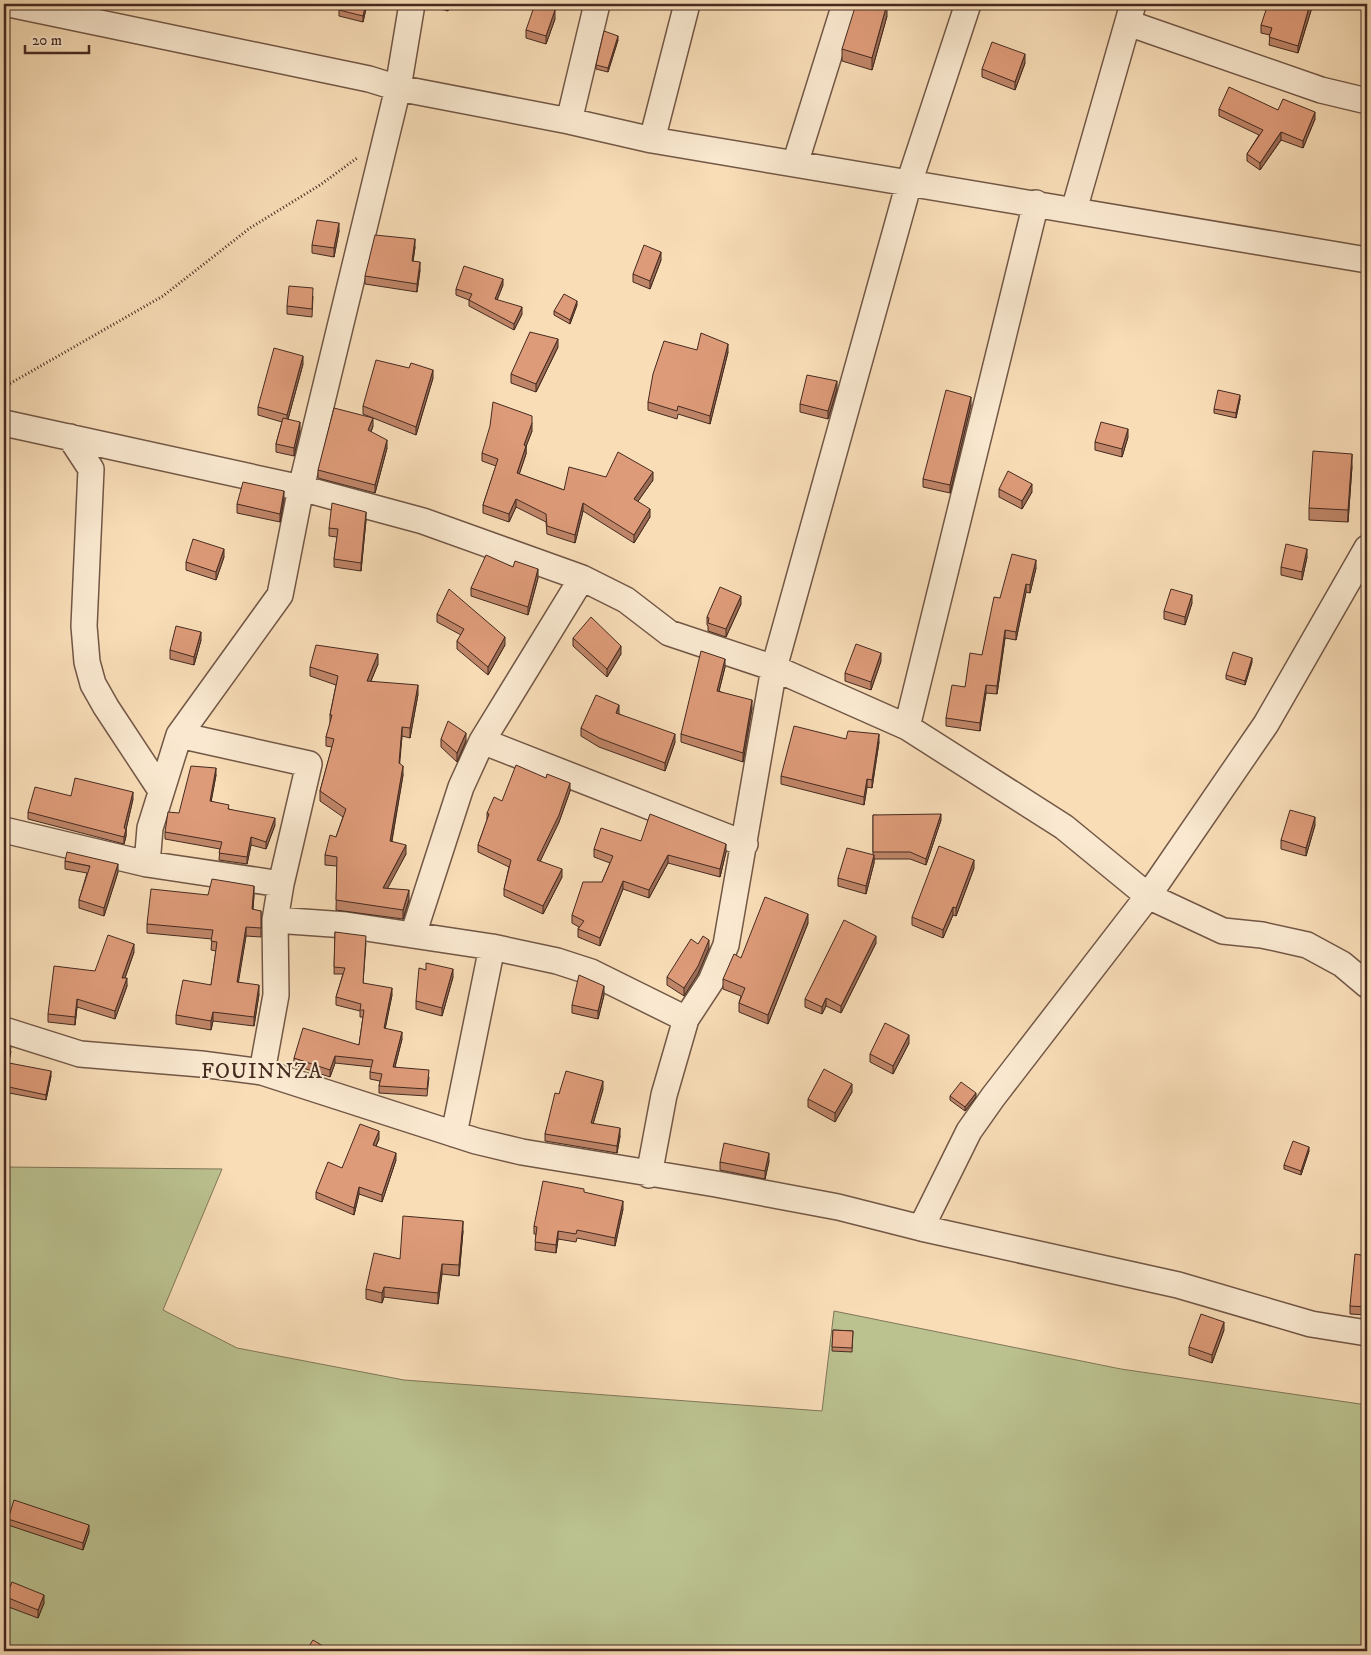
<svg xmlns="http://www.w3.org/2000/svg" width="1371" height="1655" font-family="'IM FELL DW Pica',serif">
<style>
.green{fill:#bbc290;stroke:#807658}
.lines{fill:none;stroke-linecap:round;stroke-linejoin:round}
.minor-casing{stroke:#725746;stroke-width:28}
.path{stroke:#452a20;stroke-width:3;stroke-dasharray:1 2.5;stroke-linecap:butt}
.minor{stroke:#fae9d0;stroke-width:25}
.wall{fill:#bf8568;stroke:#452a20}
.shaded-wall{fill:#9b6c55;stroke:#452a20}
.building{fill:#de9b79;stroke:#452a20}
.labels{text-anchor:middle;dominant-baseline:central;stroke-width:4;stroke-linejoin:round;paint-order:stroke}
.quarter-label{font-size:21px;letter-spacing:1px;fill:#452a20;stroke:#fae9d0}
</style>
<rect width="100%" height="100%" fill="#f8ddb7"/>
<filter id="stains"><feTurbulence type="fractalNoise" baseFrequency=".004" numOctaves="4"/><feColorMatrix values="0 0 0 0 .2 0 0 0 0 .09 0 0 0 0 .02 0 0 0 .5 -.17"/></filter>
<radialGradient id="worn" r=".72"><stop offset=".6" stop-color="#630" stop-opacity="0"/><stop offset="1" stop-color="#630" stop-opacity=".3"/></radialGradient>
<path class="green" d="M4,1167L222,1169L163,1310L237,1348L404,1380L822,1411L834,1311L1121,1369L1367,1405V1651H4Z"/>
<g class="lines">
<defs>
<path id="minor" d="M9,4L369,79L398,88L569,121L652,140L1367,260
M1128,23L1321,90L1367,101
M569,121L597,4
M652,140L687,4
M795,164L845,4
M1074,210L1133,4
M4,423L301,488L423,521L582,578L626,600L669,633L774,668L907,727L1064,827L1148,896L1223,931L1262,935L1307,945L1342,964L1367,985
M70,437L91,469L84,626L87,662L93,684L106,707L160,789
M907,727L1036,203
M179,735L309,764L281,884L275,920L276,995L262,1072
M482,741L745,844
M4,830L147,864L281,884
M147,864L150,828L179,735L280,595L301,488L398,88L412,4
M275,920L346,925L492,947
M413,935L461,787L482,741L582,578
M4,1030L80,1054L201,1064L262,1072L476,1141L522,1152L716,1184L838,1207L921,1228L1178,1285L1311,1324L1367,1333
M454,1134L492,947L557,961L591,972L686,1019L711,981L726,945L774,668L909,183L968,4
M649,1175L664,1095L686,1019
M921,1228L969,1131L993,1097L1148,896L1266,724L1367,548"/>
</defs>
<use href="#minor" class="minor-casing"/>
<path class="path" d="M4,387L163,296L250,228L320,185L357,158"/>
<use href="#minor" class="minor"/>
</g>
<path class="wall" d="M340,4H367L363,22L339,16V10Z
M426,4H450L448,11L426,5Z
M1313,4L1298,53L1269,45L1270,35L1261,33V25Z
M887,16L872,70L842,61V49Z
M555,19L546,44L526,38V30Z
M618,40L608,72L596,69V65Z
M1025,63L1015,90L982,77V69Z
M1219,109L1278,110L1315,119L1303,148L1281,140L1260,170L1247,161V154L1259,135L1219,116Z
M339,231L334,257L312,253V245Z
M415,247L413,261L420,270L417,292L365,284V276Z
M661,260L650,289L633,282V274Z
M503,285L497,300L522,314L514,330L469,306V300L456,295V289Z
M313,296L312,317L287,314V306Z
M577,305L570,324L554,315V311Z
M558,347L536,392L511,383V374Z
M697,350L728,352L710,424L678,414L677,419L648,410V402Z
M303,364L288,419L300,430L294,456L276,452V444L282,422L258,415V407Z
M433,378L416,435L363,414V406Z
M837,389L828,419L800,412V404Z
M1240,399L1236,418L1214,413V409Z
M971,405L950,493L923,487V479Z
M373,426L371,432L387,448L375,493L318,478V470Z
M532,431L526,446V454L519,474L564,490L606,477L653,480L638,501L650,517L634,543L583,511L575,543L547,534L546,522L516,507L509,522L483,513V505L496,466L482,461V453Z
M1128,437L1122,457L1095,450V442Z
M1352,466L1348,522L1309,520V508Z
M999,489L1032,492L1022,509L999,497Z
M284,499L280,522L237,513V504Z
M366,520L361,571L334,567V559L337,537L329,536V528Z
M224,557L216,580L186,570V562Z
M1307,557L1302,580L1281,575V567Z
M1036,568L1030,593L1026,592L1016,640L1005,638L997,694L986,693L980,731L946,726V718L965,687L982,655L1000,598Z
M538,578L528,615L471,596V588Z
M1192,603L1185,625L1164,619V611Z
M741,604L726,637L708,631V626L707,625V617Z
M437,614L505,645L488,675L457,649V641L461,635L437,622Z
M573,638L621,654L607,677L573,646Z
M201,640L194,665L170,659V650Z
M881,661L871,690L845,681V673Z
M1252,662L1245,685L1226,679V675Z
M378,664L371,681L418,694L410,738L402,736L399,763L403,775L392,841L406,854L387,888L409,900L403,919L336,910L337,866L325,865V855L336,837L343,817L320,801V791L332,747L326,746V737L330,724V715L336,685L310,676V667Z
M725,667L719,691L752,708L743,762L681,742V734Z
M619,714L675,742L665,771L599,747L581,736V728Z
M441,739L466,741L457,762L441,747Z
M846,739L879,742L872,788L867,787L864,805L781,784V776Z
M216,775L211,801L229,809L275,825L266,849L251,845L247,864L219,860L220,849L165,839V832L179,813Z
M570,791L559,822L540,861L562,877L543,914L504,896V889L509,867L478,852V845L487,820V813L502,801Z
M71,796L133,799L126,829V836L124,844L28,819V812Z
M873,815L941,820L926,865L910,859H874V863L866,894L838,886V878L873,855Z
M1315,825L1306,856L1281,849V840Z
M641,841L726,852L720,877L668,863L649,898L623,889L600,946L578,937V929L579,927L572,923V915L602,882L610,863L594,857V849Z
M65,861L118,872L104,916L79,908V900L87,873L65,869Z
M974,868L956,916L953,915L943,938L912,925V917Z
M208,895H254L253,910L261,911V937L246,936L238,982L259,994L254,1026L213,1021L211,1030L176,1024V1015L211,985L216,951L211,950L212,939L147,933V924Z
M808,923L768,1024L739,1012V1003L741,996L723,989V979Z
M335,932L366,943L363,983L392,995L385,1028L402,1039L395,1067L429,1077L427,1096L379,1093V1086L380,1081L370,1079V1072L372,1067L335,1063L330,1077L294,1065V1058L359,1045L363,1017H360V1011L336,1005V997L343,974H334Z
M876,943L841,1013L826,1006L822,1014L805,1007V999Z
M698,944L709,948L698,974L684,996L667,985V977Z
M134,952L125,978L127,986L115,1019L77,1007L75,1025L48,1022V1014L95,971Z
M453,977L442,1016L416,1009V1001Z
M604,995L598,1019L572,1013V1005Z
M909,1043L893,1074L870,1062V1054Z
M4,1045L11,1051L9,1063L51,1076L46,1100L9,1093L7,1106H4Z
M603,1089L593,1124L620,1136L617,1153L545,1141V1134L559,1094Z
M852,1092L835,1122L808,1107V1099Z
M950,1096L976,1097L965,1111L950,1100Z
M379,1139L376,1146L396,1160L382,1202L359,1194L354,1215L316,1199V1192L342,1168Z
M1309,1151L1301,1175L1284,1169V1165Z
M769,1161L765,1179L720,1170V1162Z
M584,1193L623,1209L615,1246L577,1238L576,1242L558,1239L556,1253L535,1250L536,1234H534V1226Z
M463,1231L459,1276L442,1274L438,1304L384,1297L382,1303L366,1299V1289L400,1259Z
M1367,1256V1315L1350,1314V1306Z
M833,1330L853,1331L852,1352L832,1351Z
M1224,1330L1212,1363L1189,1355V1347Z
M8,1519L89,1532L83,1550L8,1525Z
M6,1597L44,1603L38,1618L6,1606Z"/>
<path class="shaded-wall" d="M366,4H367L363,22V16Z
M448,4H450L448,11Z
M887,4V16L872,70V58Z
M1310,4H1313L1298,53V46Z
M555,10V19L546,44V36Z
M618,36V40L608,72V68Z
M1025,54V63L1015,90V82Z
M1315,112V119L1303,148V141Z
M1281,132V140L1260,170V163Z
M339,223V231L334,257V248Z
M415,239V247L412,269V261Z
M661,252V260L650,289V281Z
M420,262V270L417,292V284Z
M503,279V285L495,305V299Z
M577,301V305L570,324V320Z
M522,307V314L514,330V324Z
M558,339V347L536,392V384Z
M728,344V352L710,424V416Z
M303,356V364L287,423V415Z
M433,370V378L416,435V427Z
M837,381V389L828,419V411Z
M1240,395V399L1236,418V413Z
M971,397V405L950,493V485Z
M373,418V426L368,439V430Z
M300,422V430L294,456V448Z
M532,423V431L524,452V445Z
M1128,429V437L1122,457V449Z
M387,440V448L375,493V485Z
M526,446V454L517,481V473Z
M1352,454V466L1348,522V510Z
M653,472V480L634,507V499Z
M1032,484V492L1022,509V501Z
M284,491V499L280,522V514Z
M516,499V507L509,522V514Z
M583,503V511L575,543V535Z
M650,509V517L634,543V535Z
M366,512V520L361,571V563Z
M224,549V557L216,580V572Z
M1307,549V557L1302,580V572Z
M1036,560V568L1030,593V585Z
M538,569V578L528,615V607Z
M1026,584V592L1016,640V632Z
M1192,595V603L1185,625V617Z
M741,596V604L726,637V629Z
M1005,630V638L997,694V686Z
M201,632V640L194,665V657Z
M505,637V645L488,675V667Z
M621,646V654L607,677V669Z
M881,653V661L871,690V682Z
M378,654V664L367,690V681Z
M1252,658V662L1245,685V681Z
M725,659V667L717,699V691Z
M418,685V694L410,738V728Z
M986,685V693L980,731V723Z
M752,700V708L743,762V753Z
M619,705V714L616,721V713Z
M402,727V736L399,772V763Z
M466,733V741L457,762V753Z
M675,734V742L665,771V763Z
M879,734V742L872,788V780Z
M403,766V775L390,850V841Z
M216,768V775L210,808V801Z
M867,779V787L864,805V797Z
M570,783V791L559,822L537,868V860Z
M133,792V799L125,834L126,829V836L124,844V828Z
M941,814V820L926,865V859Z
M1315,817V825L1306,856V848Z
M275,818V825L266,849V842Z
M251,837V845L247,864V857Z
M726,844V852L720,877V869Z
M406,845V854L383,897V888Z
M668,855V863L649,898V890Z
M874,855V863L866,894V886Z
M974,860V868L956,916V908Z
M118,864V872L104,916V908Z
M562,869V877L543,914V906Z
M623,881V889L600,946V938Z
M254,886V895L252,918V909Z
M409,890V900L403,919V910Z
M953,907V915L943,938V930Z
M808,914V923L768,1024V1015Z
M246,927V936L237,991V982Z
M876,936V943L841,1013V1006Z
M709,940V948L698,974L684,996V988Z
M134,944V952L122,986V978Z
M453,969V977L442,1016V1008Z
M127,978V986L115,1019V1011Z
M259,985V994L254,1026V1017Z
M604,986V995L598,1019V1011Z
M392,988V995L384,1035V1028Z
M826,998V1006L822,1014V1007Z
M77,999V1007L75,1025V1017Z
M213,1012V1021L211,1030V1021Z
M402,1032V1039L393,1074V1067Z
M909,1035V1043L893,1074V1066Z
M335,1056V1063L330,1077V1070Z
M51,1071V1076L46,1100V1095Z
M603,1081V1089L591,1131V1123Z
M852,1084V1092L835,1122V1113Z
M976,1093V1097L965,1111V1107Z
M620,1128V1136L617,1153V1146Z
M379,1131V1139L373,1152V1145Z
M1309,1147V1151L1301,1175V1171Z
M396,1153V1160L382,1202V1195Z
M769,1153V1161L765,1179V1171Z
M359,1187V1194L354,1215V1208Z
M623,1201V1209L615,1246V1238Z
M463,1221V1231L459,1276V1265Z
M558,1231V1239L556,1253V1245Z
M442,1264V1274L438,1304V1293Z
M384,1287V1297L382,1303V1293Z
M1224,1322V1330L1212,1363V1355Z
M89,1525V1532L83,1550V1543Z
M44,1595V1603L38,1618V1610Z"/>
<path class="building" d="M340,4H366L363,16L339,10Z
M535,4L555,10L546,36L526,30Z
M856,4H887L872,58L842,49Z
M1268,4H1310L1298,46L1269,37L1272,28L1261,25Z
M604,31L618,36L608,68L596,65Z
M992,42L1025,54L1015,82L982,69Z
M1229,87L1278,110L1283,99L1315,112L1303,141L1281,132L1260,163L1247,154L1263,130L1219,109Z
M317,220L339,223L334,248L312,245Z
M375,235L415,239L412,261L420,262L417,284L365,276Z
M644,245L661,252L650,281L633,274Z
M464,266L503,279L495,299L522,307L514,324L469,300L472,294L456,289Z
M289,286L313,288L312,309L287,306Z
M564,294L577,301L570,320L554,311Z
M530,332L558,339L536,384L511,374Z
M701,333L728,344L710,416L678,406L677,411L648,402L653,374L664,341L697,350Z
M274,348L303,356L287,415L258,407Z
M376,360L409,368L411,363L433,370L416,427L363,406Z
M807,375L837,381L828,411L800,404Z
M946,390L971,397L950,485L923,479Z
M1218,390L1240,395L1236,413L1214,409Z
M493,402L532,416V423L524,445L526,446L517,473L564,490L569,467L606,477L618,452L653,472L634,499L650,509L634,535L583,503L575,535L547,526L546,514L516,499L509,514L483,505L498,459L482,453L490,426Z
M334,408L373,418L368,430L387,440L375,485L318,470Z
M283,418L300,422L294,448L276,444Z
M1101,422L1128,429L1122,449L1095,442Z
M1313,451L1352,454L1348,510L1309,508Z
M1008,471L1032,484L1022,501L999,489Z
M243,482L284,491L280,514L237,504Z
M332,503L366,512L361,563L334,559L338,529L329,528Z
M193,539L224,549L216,572L186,562Z
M1286,544L1307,549L1302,572L1281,567Z
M1012,554L1036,560L1030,585L1026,584L1016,632L1005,630L997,686L986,685L980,723L946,718L952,685L965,687L970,653L982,655L994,597L1000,598Z
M486,555L513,567L515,561L538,569L528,607L471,588Z
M720,587L741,596L726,629L708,623L709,618L707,617Z
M449,589L505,637L488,667L457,641L464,629L437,614Z
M1171,589L1192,595L1185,617L1164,611Z
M591,617L621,646L607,669L573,638Z
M176,626L201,632L194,657L170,650Z
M856,644L881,653L871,682L845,673Z
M316,645L378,654L367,681L418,685L410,728L402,727L399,763L403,766L390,841L406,845L383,888L409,890L403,910L336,900L337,857L325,855L330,835L336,837L346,809L320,791L334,739L326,737L332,715H330L338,676L310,667Z
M701,651L725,659L717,691L752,700L743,753L681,734Z
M1233,652L1252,658L1245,681L1226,675Z
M596,695L619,705L616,713L675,734L665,763L599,738L581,728Z
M448,721L466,733L457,753L441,739Z
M794,726L846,739L848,731L879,734L872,780L867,779L864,797L781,776Z
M516,765L546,778L547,774L570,783L559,815L537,860L562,869L543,906L504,889L511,860L478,845L489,814L487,813L494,797L502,801Z
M191,766L216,768L210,801L229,805L228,809L275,818L266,842L251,837L247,857L219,853L222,842L165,832L168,812L179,813Z
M75,778L133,792L124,828L126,829L124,837L28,812L35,787L71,796Z
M1290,810L1315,817L1306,848L1281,840Z
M650,814L726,844L720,869L668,855L649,890L623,881L600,938L578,929L584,921L572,915L583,882H602L613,856L594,849L601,828L641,841Z
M941,814L926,859L910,852H873V815Z
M939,846L974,860L956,908L953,907L943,930L912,917Z
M847,848L874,855L866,886L838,878Z
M67,852L118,864L104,908L79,900L90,866L65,861Z
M212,879L254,886L252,909L261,911V928L246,927L237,982L259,985L254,1017L213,1012L211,1021L176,1015L183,980L211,985L217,942L211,941L213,930L147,924L151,889L208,895Z
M765,897L808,914L768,1015L739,1003L745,988L723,979L734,954L741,958Z
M844,920L876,936L841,1006L826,998L822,1007L805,999Z
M335,932L366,936L363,983L392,988L384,1028L402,1032L393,1067L429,1070L427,1089L379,1086L382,1074L370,1072L373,1060L335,1056L330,1070L294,1058L303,1028L359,1045L364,1010H360L361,1004L336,997L345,968L334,967Z
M108,935L134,944L122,978H127L115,1011L77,999L75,1017L48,1014L54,966L95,971Z
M703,936L709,940L698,966L684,988L667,977L691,939L698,944Z
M426,963L453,969L442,1008L416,1001L419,968L426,970Z
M579,975L604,986L598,1011L572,1005Z
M885,1023L909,1035L893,1066L870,1054Z
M4,1045L11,1046L9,1063L51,1071L46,1095L9,1087L7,1101L4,1100Z
M824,1069L852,1084L835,1113L808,1099Z
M566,1071L603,1081L591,1123L620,1128L617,1146L545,1134L555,1093L559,1094Z
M961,1082L976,1093L965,1107L950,1096Z
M360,1124L379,1131L373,1145L396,1153L382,1195L359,1187L354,1208L316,1192L328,1162L342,1168Z
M1293,1141L1309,1147L1301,1171L1284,1165Z
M724,1143L769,1153L765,1171L720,1162Z
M543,1181L584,1189V1192L623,1201L615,1238L577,1230L576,1234L558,1231L556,1245L535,1242L537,1227L534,1226Z
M403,1216L463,1221L459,1265L442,1264L438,1293L384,1287L382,1293L366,1289L374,1253L400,1259Z
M1355,1254L1367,1256V1307L1350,1306Z
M1201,1314L1224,1322L1212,1355L1189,1347Z
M833,1330L853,1331L852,1348L832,1347Z
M14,1500L89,1525L83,1543L8,1519Z
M12,1582L44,1595L38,1610L6,1597Z
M313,1640L331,1651H306Z"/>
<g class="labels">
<g class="quarter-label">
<text x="262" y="1072">FOUINNZA</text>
</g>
</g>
<rect width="1371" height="1655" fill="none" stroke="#f8ddb7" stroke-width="20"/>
<rect x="5" y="5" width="1361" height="1645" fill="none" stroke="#452a20" stroke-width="2.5"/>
<rect x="10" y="10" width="1351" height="1635" fill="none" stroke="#452a20"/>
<path d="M25 45v8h64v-8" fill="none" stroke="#452a20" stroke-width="2.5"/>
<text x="32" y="45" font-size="15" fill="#452a20" stroke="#fae9d0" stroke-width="4" paint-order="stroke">20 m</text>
<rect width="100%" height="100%" filter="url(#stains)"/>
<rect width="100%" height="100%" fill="url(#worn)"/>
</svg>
